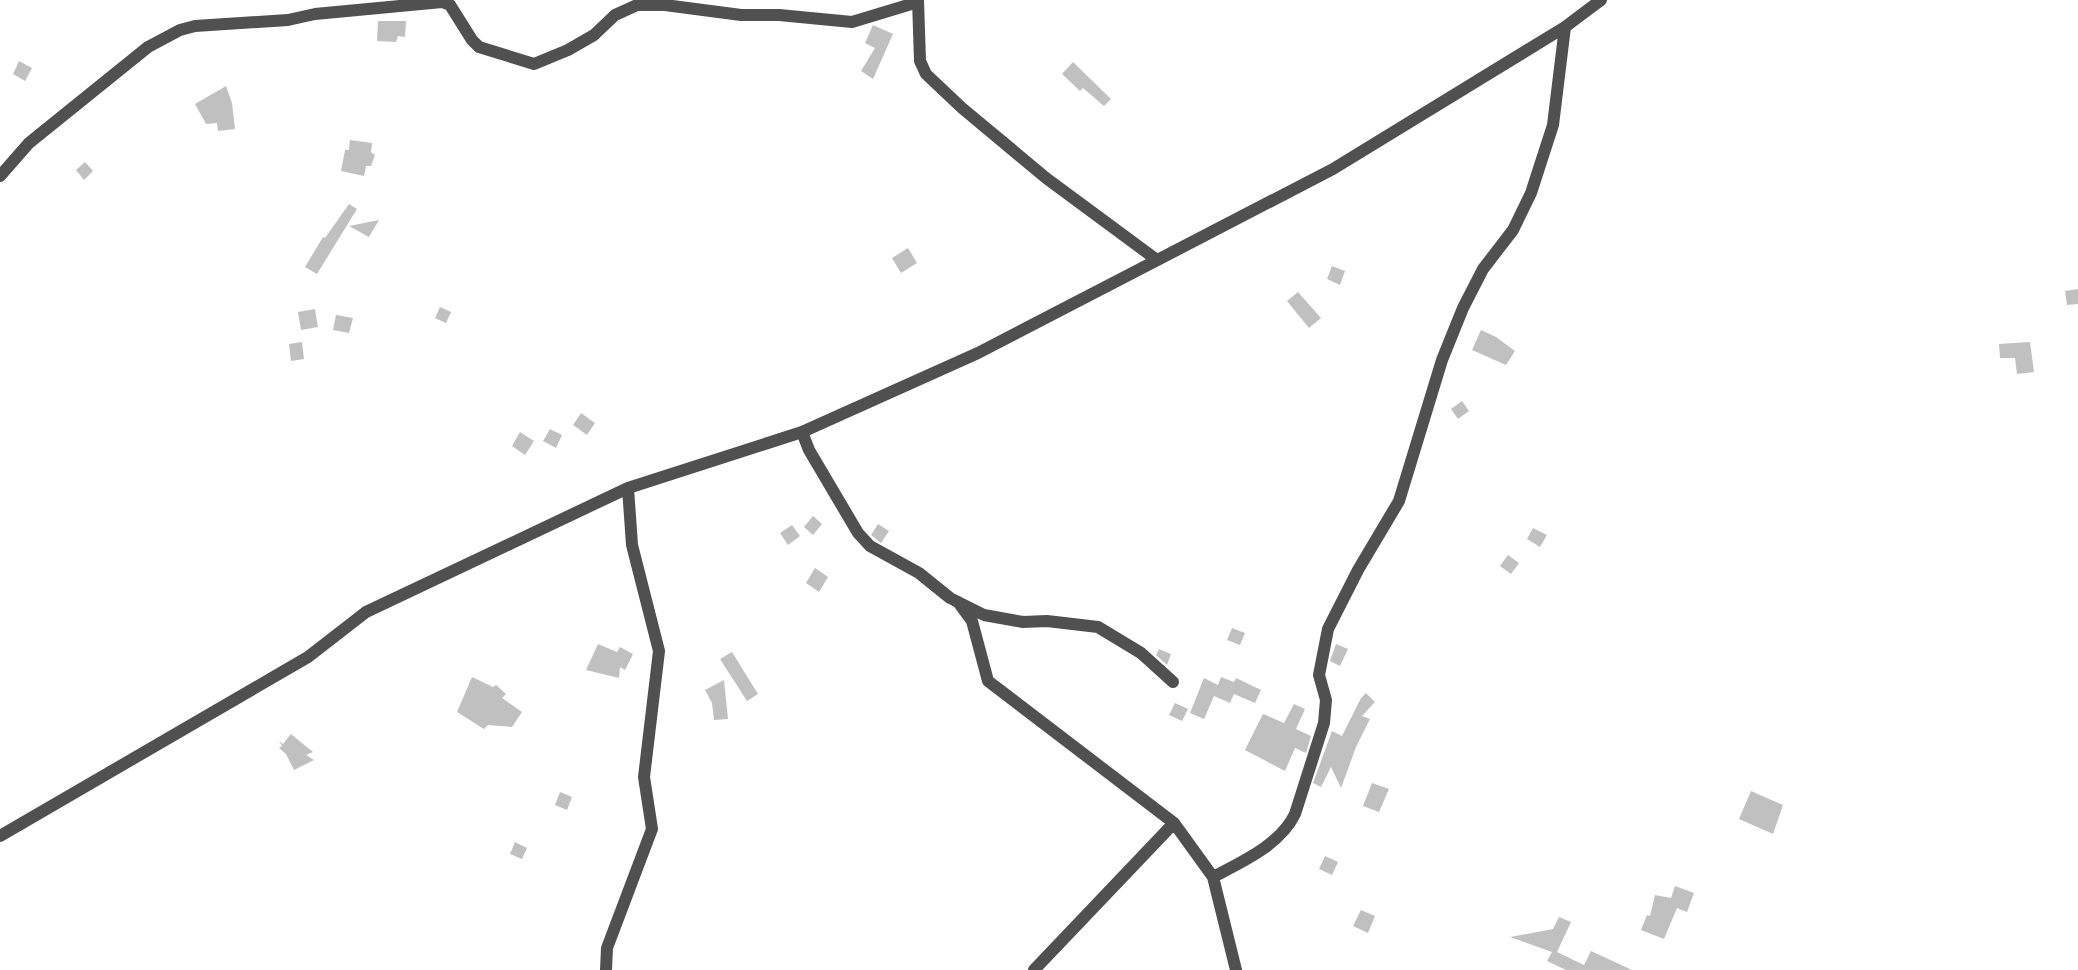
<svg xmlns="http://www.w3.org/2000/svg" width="2078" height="970" font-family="'Space Grotesk',sans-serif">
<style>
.building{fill:#c0c0c0}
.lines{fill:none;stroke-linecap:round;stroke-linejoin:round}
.minor{stroke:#505050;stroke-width:12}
</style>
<rect width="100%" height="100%" fill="#fff"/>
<path class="building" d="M378,21H406L405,37L398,36L396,42L377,41Z
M873,25L893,34L873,79L861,71L875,48L865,43Z
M19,61L32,68L25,81L13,74Z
M1073,62L1111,99L1104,106L1083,88L1080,91L1062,74Z
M226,86L232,103L235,129L218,131L217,123L206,124L195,104Z
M350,140L372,143L371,152L375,155L371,166H366L364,176L341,171L345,150H349Z
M85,162L93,171L84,180L76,170Z
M349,204L357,209L317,274L305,267L323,237L325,238Z
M379,220L369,237L349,226Z
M908,248L917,263L901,273L892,258Z
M1332,266L1345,271L1340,285L1327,279Z
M2078,289V304L2067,305L2065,291Z
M1298,292L1321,318L1309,328L1287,301Z
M440,307L451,312L446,323L435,318Z
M315,309L318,327L301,330L298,312Z
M336,315L353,318L349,333L333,330Z
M1481,330L1496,337L1515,351L1506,365L1472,350Z
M302,342L304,359L291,361L289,344Z
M2030,342L2034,372L2017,374L2015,358H2000L1999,344Z
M1462,401L1469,411L1458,419L1451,409Z
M581,413L595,423L587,435L573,425Z
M550,429L562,435L556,448L543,441Z
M520,432L534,441L525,455L512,446Z
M813,516L822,524L813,535L804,527Z
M878,524L889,531L881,543L871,535Z
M792,525L800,536L788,545L780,533Z
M1533,528L1547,535L1540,547L1527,539Z
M1508,555L1519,563L1511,574L1500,566Z
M815,568L828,577L819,592L806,583Z
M1232,628L1245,633L1240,645L1227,640Z
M598,644L617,652L620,647L633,654L625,670L620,667L619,678L586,670Z
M1336,644L1348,649L1340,666L1330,661Z
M1159,649L1171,654L1167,665L1156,655Z
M732,652L758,694L747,701L720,659Z
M472,677L493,687L496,685L506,694L502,698L522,712L512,727L488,725L484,729L457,712Z
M1221,677L1234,682L1236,678L1261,690L1255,703L1234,694L1230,703L1214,696L1204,719L1190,713L1204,678L1218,685Z
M724,680L728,719L714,720L712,703L705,690Z
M1366,693L1375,702L1362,716L1370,719L1356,747L1341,788L1331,767L1321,787L1313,783L1332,731L1342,736L1361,698Z
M1175,703L1188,709L1182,721L1169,715Z
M1294,704L1305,709L1296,729L1311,736L1306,753L1295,748L1285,771L1245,750L1263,714L1284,723Z
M291,734L313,752L306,755L314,760L294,770L286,754L279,748L282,746L279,741L283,744Z
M1372,783L1389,789L1379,812L1363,806Z
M1751,791L1783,805L1773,834L1739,819Z
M560,792L572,797L567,810L555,805Z
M515,842L527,848L522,859L510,854Z
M1325,856L1338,862L1332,875L1319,869Z
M1675,886L1694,893L1687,912L1677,908L1664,939L1641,930L1647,915L1650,916L1655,895L1671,898Z
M1361,910L1375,916L1368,933L1353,926Z
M1559,917L1571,922L1557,952L1584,965L1591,951L1632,970H1566L1547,961L1552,952L1510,937L1553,929Z"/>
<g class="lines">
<path class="minor" d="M918,0L920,61L926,74L962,108L1046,178L1157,260
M0,176L29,143L148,47L180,30L195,26L288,20L315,14L442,2L450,5L472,40L479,47L534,64L568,50L594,35L615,15L637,5H665L741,15H779L852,22L918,2
M802,432L809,450L858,533L870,546L919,573L950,598L984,615L1023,622L1047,621L1098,627L1141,653L1173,682
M958,602L972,621L988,681L1174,823L1213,877L1236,970
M0,836L308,657L366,612L628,488L802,432L978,353L1333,169L1565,27L1601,0
M1213,877C1242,862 1280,845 1295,814L1324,723L1326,700L1319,675L1328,629L1358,570L1399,501L1442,360L1463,308L1483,269L1513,230L1531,193L1553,125L1565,27
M606,970L607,948L652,829L644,777L659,651L632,545L628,488
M1034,970L1174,823"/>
</g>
</svg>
